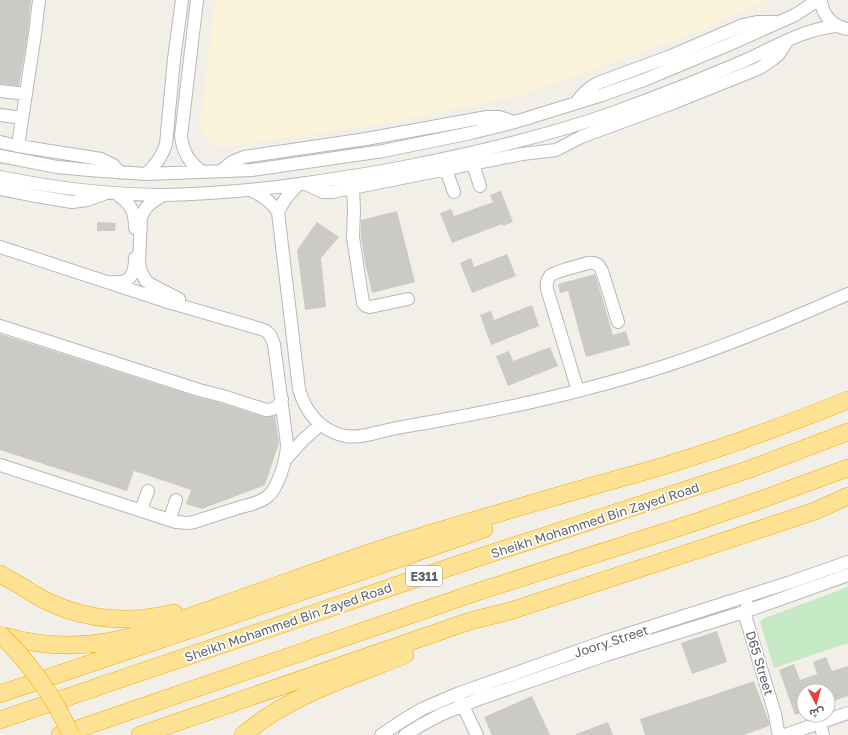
<svg xmlns="http://www.w3.org/2000/svg" width="848" height="735" font-family="'Golos Text','Noto Sans Arabic',sans-serif">
<style>
.green{fill:#c5e8c5}
.sand{fill:#fbf3d9}
.building{fill:#cccac5}
.lines{fill:none;stroke-linecap:round;stroke-linejoin:round}
.minor-casing{stroke:#b5b8bc;stroke-width:14}
.highway-casing{stroke:#f9ab00;stroke-width:18}
.minor{stroke:#fff;stroke-width:12}
.highway{stroke:#fde293;stroke-width:17}
.highway-bridge-casing{stroke:#f9ab00;stroke-width:18;stroke-linecap:butt}
.highway-bridge{stroke:#fde293;stroke-width:17}
.labels{text-anchor:middle;dominant-baseline:central;stroke-width:3.5;stroke-linejoin:round;paint-order:stroke}
.shield{fill:#fff;stroke:#8f9295;stroke-width:1}
.shield-label{font-size:12px;font-weight:bold;fill:#5f6368}
.street-label{font-size:13px;fill:#5f6368;stroke:#fff}
</style>
<rect width="100%" height="100%" fill="#f1efe8"/>
<path class="green" d="M848,587V643L774,668L760,622L765,618Z"/>
<path class="sand" d="M215,0H768L699,31L520,96L382,124L230,146H215L200,128Z"/>
<path class="building" d="M0,0H31L28,33L19,86L0,84Z
M501,191L513,222L503,226L502,224L452,243L440,213L451,209L454,216L493,202L490,195Z
M397,211L415,282L372,293L365,263L361,237V220Z
M97,222L116,223L115,231H97Z
M317,222L339,237L321,258L326,307L305,310L297,250Z
M507,254L516,276L472,293L460,263L471,258L474,267Z
M595,274L613,335L626,331L630,345L586,357L568,291L560,293L558,284Z
M532,305L539,326L491,345L480,315L491,311L494,320Z
M0,334L197,397L221,403L264,417L275,416L279,443L265,485L202,509L186,504L191,490L134,471L127,491L0,450Z
M550,347L558,366L508,386L496,356L509,351L513,361Z
M717,631L727,662L692,674L681,643Z
M826,657L832,671L848,666V696L828,703V691H804V712L795,715L779,670L794,664L800,680L817,674L813,662Z
M754,681L769,722V726L744,735H645L640,719L701,699Z
M532,696L550,735H492L484,717Z
M608,722L613,735H576V734Z"/>
<g class="lines">
<defs>
<path id="minor" d="M197,0L181,136C183,152 189,163 203,172
M821,0C822,15 833,27 848,29
M0,91L26,94
M576,103C582,94 588,88 598,83L671,56L743,25L757,22H775
M0,115L22,118
M0,142L18,146L101,159L113,165L121,173
M18,146L35,34L39,0
M0,156L57,167L89,170L146,174L252,170L383,151L471,133L515,122L602,95L644,80L728,45L795,15L818,0
M473,164L480,186
M222,170L232,162L244,157L366,139L487,117H499L514,122
M446,170L454,192
M146,174C156,165 162,157 166,144L174,59L182,0
M0,177C54,188 109,195 164,195C212,194 259,190 307,183C341,178 375,173 409,166C479,152 548,136 615,112C659,96 702,79 744,61C775,47 803,29 837,26
M304,183L323,192H332L522,154L556,150L581,137L673,103L760,68L773,59L779,54L787,41
M353,188L354,210L353,237L363,303L366,306L370,307L408,299
M0,189L36,196L72,202L87,200L104,194
M250,190C262,195 271,201 278,212L299,389C305,412 321,431 345,436C359,438 370,434 384,431C399,427 415,425 431,422C511,408 591,390 668,365C730,345 789,320 848,294
M116,193C130,204 135,209 135,228
M164,195C153,201 145,205 141,218L139,262L141,272L146,281L150,284L179,299
M278,212C283,201 290,192 299,184
M0,247L168,302L261,329L266,331L270,335L274,344L287,444C287,458 278,489 267,497C259,503 249,505 241,507C225,512 209,517 194,522L188,523L176,522L0,465
M112,282C130,284 135,275 135,258
M0,326L199,390L223,396L266,410C274,410 279,407 282,399
M578,391L547,289C546,284 547,280 550,276C555,271 579,266 588,263C595,262 599,264 602,271L618,322
M285,460L303,440L320,425
M141,510L148,491
M170,519L176,500
M748,606L744,612L775,714L777,726L779,735
M459,698L477,735
M820,723L823,735
M381,735L402,721L422,709L457,694L603,642L788,583L848,562
M405,735L421,725L442,714L479,699L606,655L744,612L848,575
M785,735L848,713"/>
<path id="highway" d="M0,574C10,580 20,585 29,591C36,595 43,600 51,603C89,621 133,623 174,613
M0,635C34,645 70,648 106,642C138,637 169,624 200,613C264,591 328,566 393,545C463,523 533,503 603,483C627,476 652,470 676,462C734,444 791,423 848,400
M0,694L398,559L484,529
M0,720L474,559L747,470L848,432
M60,735L480,591L693,523L760,500L848,468
M140,735L470,621L510,611L700,549L815,511L848,496
M243,735C288,696 350,677 405,655"/>
</defs>
<use href="#minor" class="minor-casing"/>
<use href="#highway" class="highway-casing"/>
<use href="#minor" class="minor"/>
<use href="#highway" class="highway"/>
<defs>
<path id="highway-bridge" d="M0,634C30,663 54,697 71,735"/>
</defs>
<use href="#highway-bridge" class="highway-bridge-casing"/>
<use href="#highway-bridge" class="highway-bridge"/>
</g>
<g class="labels">
<rect class="shield" x="406" y="566" width="36" height="20" rx="3"/>
<g class="shield-label">
<text x="424" y="576">E311</text>
</g>
<g class="street-label">
<text transform="translate(595 520) rotate(-18)">Sheikh Mohammed Bin Zayed Road</text>
<text transform="translate(288 622) rotate(-19)">Sheikh Mohammed Bin Zayed Road</text>
<text transform="translate(611 641) rotate(-18)">Joory Street</text>
<text transform="translate(760 663) rotate(73)">D65 Street</text>
</g>
</g>
<g transform="translate(816 703) rotate(174)"><circle r="19" fill="#ffffff" stroke="#bfc1c3"/>
<path d="M0-3L7 15L0 10L-7 15Z" fill="#ea4335"/>
<text y="-6" font-size="11" font-weight="bold" text-anchor="middle" fill="#5f6368">ش</text>
</g>
</svg>
